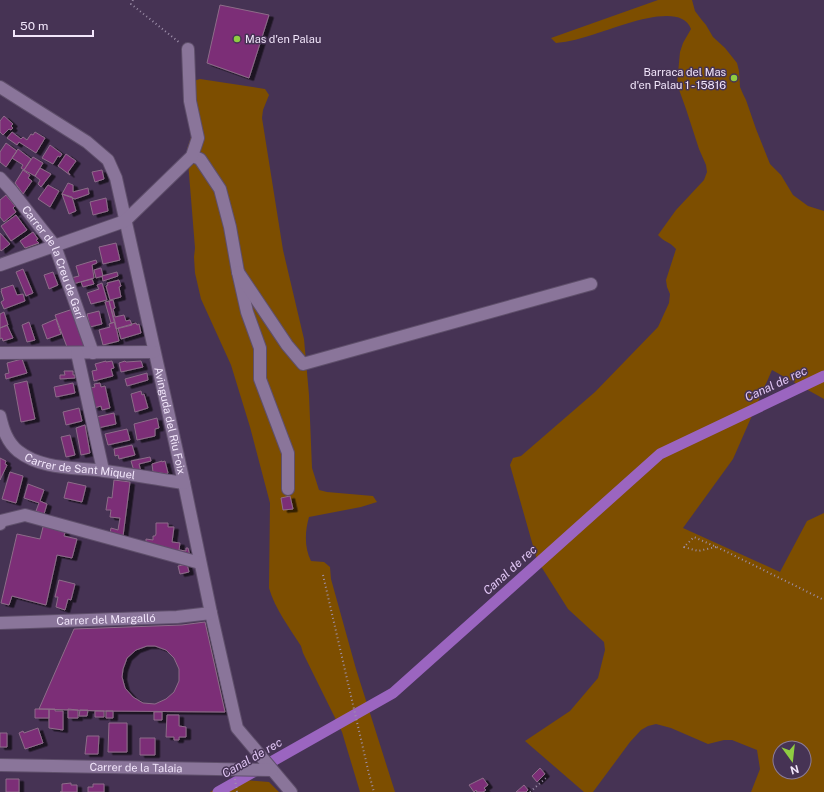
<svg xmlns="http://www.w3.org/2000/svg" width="824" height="792" font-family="'Public Sans',sans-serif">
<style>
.green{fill:#7d4e00;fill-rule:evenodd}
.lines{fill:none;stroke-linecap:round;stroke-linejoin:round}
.canal{stroke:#9b65c0;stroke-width:11}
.building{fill:#7c2d77;stroke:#8d6c89;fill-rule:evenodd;filter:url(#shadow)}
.minor-casing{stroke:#5f4f6b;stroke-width:14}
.path{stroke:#9f90ab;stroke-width:2;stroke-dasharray:1 3;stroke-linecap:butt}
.minor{stroke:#8a759a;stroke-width:12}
.poi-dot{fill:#8fcd42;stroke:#463354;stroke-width:1.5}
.labels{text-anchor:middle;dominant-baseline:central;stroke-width:3;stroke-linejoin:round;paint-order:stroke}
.poi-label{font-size:11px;fill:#f2e6fb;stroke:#463354;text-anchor:start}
.street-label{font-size:11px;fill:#f2e6fb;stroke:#463354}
.water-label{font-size:12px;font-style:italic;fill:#e1c6f5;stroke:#463354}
</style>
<defs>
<filter id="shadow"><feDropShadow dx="4.5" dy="2.5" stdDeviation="0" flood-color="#0009"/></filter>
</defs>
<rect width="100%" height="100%" fill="#463354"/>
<path class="green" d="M658,0H692L695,11L701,19L706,25L713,37L725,48L737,63L739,71L740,87L743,94L746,100L756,129L770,164L781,175L793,195L808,206L824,211V399L772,370L733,459L683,528L780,572L807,521L824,513V792H751L760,769L757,750L732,740H724L708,744L671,728L656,724L648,726L641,730L630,742L593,792H584L525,741L570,711L598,678L605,650L604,642L568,609L537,560L510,465L513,458L521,456L595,392L658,327L669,303L670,294L667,287L666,280L676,249C670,242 664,242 658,235L676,210L704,180L707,172L706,165L699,149L686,109L677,84L680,52L683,43L691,29C681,0 616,28 595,34C582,38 569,42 556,43L551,38ZM780,748H804V772H780Z
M200,79L265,89L269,95L263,110L262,118L283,250L304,339L309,395L312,468L319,490L327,492L373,496L377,502L361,507L309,517C305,531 304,547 311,561L324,562L330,567L331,579L356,669L395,792H360L342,732L303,653L301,646C289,627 275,609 269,588L270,503L250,427L231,365L201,299L195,273L194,257L195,248L187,149L192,134L193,81Z
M232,779L269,782L279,792H210Z"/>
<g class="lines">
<path class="canal" d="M218,792L393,693L660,454L824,376"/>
</g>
<path class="building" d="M220,5L269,15L249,78L207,63Z
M4,116L13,124L11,126L13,128L11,130L9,129L3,135L0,132V121Z
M12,132L21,139L23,137L27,140L31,134L33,135L35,132L45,138L36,153L19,142L17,145L7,138Z
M6,143L17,151L6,167L0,162V152Z
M50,145L62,154L60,157L58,156L53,164L42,158Z
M18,149L31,159L24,170L21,168L23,165L12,158Z
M66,154L76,161L68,172L70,175L58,166Z
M33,157L43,163L35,176L24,170Z
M40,168L51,174L41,187L38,184L40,180L35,176Z
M23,170L30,175L28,178L32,181L23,194L15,183Z
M102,170L104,179L95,182L92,172Z
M68,183L73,185V192L88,188L89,194L75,199L62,194Z
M48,185L59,191L50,207L38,199Z
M62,194L72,197L76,211L69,214Z
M6,195L15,206L13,208L16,212L4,222L0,217V200Z
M106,198L108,211L93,215L90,202Z
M16,215L27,230L11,241L1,226Z
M33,232L38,239L36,240L39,243L25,248L20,241Z
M0,233L10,244L1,251L0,249Z
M116,243L120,260L103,264L99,247Z
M96,260L97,263L92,265L94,278L73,284L71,278L79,276L76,266Z
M101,268L103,276L96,278L94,270Z
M23,269L33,293L26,296L16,272Z
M53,272L58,285L49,289L44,275Z
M117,272L118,276L103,281L102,276Z
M92,279L94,284L83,287L81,282Z
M119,280L121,286L119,287L121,297L110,300L106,286L108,285L107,283Z
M102,283L107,300L91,304L87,293L99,289L97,285Z
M13,285L17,295L23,294L25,301L4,309L1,302L4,300L1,291H2L1,289Z
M113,300L115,308L113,309L115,317L124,315L126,321L130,320L132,325L116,329L109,301Z
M109,301L115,322L111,323L105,302Z
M73,309L85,346L84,347H67L55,315Z
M99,311L102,324L90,327L87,314Z
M4,312L8,325L0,328V314Z
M56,319L61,334L47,339L42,325Z
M29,322L35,340L27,342L22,325Z
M115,322L119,341L103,345L99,330L110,327L109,324Z
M136,323L137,325L139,324L141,333L121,339L118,328Z
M7,325L13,338L3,341L2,338L0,339V328Z
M22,359L27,373L6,379L5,374L9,373L7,363Z
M106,361V362L112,361L114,368L111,369L113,376L94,381L92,371L97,370L95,364Z
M125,361L126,362L141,361L143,367L121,372L119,363Z
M64,371H73V375H75V378L60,379V375H65Z
M147,373L148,380L127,386L125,379Z
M27,381L35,419L21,422L14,384Z
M73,383L75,393L56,397L54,387Z
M100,383L101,387L105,386L110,408L102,410L101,406L94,408L89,388L95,387L94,384Z
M141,391L142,395L144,394L148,408L135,412L131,394Z
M79,408L82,421L66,425L63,412Z
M114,413L116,424L98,428L96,417Z
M157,418L159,428L155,429V436L137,440L134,424Z
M85,425L90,453L81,455L76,428Z
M127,429L130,440L108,445L105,434Z
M70,435L75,455L66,457L61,437Z
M132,445L135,455L119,459L118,455L115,456L114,449Z
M150,457L151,461L139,464L141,472L134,471L131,461Z
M0,458L6,461L5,464L7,465L0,480Z
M162,461V462L165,461L168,473L167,474L153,472L152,464Z
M10,472L23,476L16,503L2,499Z
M114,480L130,482L123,536L110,533L111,528L118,530L120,518L110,517L111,510H106L108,497L112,498Z
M68,482L86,486L82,502L64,498Z
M28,484L44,490L40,501L47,504L44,514L36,511L39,503L24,498Z
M290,496L293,509L283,510L281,498Z
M44,523L66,529L64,536L77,539L72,558L57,555L46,605L12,596L9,605L1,603L17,534L40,539Z
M156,523H168V527H174L172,542L180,543L179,550L186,551V548H188L190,556L146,542V539L153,540V536H155L156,534Z
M187,564L189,572L180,574L178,566Z
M59,580L75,584L71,600L68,599L65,610L56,607L58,597H55Z
M205,622L225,712L104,711L39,709L74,629L182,625ZM147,646H155L166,650L174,658L179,669V681L174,692L166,699L155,704L143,703L133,697L125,688L122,677L123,669L127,658L136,650Z
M35,709H49V718H35Z
M49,709H55V711H63V730L49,728Z
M68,709L78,710V718H68Z
M80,710H88L87,716H79Z
M95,711H104V717H95Z
M106,711H113V718H106Z
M154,712H162V720H154Z
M167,715H179V726L186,727V737H179V740H174V737H166Z
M109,723H127V752H108Z
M38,728L43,743L25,749L19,733L23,731L24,733Z
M0,733H7V747H0Z
M87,736H99L98,754H85Z
M140,738H155V755H140Z
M540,768L545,774L537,782L532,776Z
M483,778L488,785L484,788L486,790L483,792H477L476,790L474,792L469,785Z
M6,779H19V792H6Z
M71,783V785H77V792H60H62V784Z
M93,784H104V792H88V787H93Z
M524,785L528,790L526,792H516Z"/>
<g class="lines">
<defs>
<g id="minor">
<path id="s1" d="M0,87L87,142L108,160L116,178L184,483L211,613L237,728L291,792"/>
<path d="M192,156L200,159L220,189L230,227L238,272L247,312L260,348V379L288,453V489"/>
<path id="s2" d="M0,178L11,190L55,246L93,353"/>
<path d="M0,265L125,221L192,156L198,138L190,101L188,49"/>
<path d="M238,272L287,345L303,364L591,284"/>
<path d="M0,353L154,352"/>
<path d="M77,353L103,470"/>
<path id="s3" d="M0,416C3,429 7,442 18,451C42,470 76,467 104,471C131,474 157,479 184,483"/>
<path d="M0,524L1,521L25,515L200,563"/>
<path id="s4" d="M0,623L177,617L211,613"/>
<path id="s5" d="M0,765L272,770"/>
</g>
</defs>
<use href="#minor" class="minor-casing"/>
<path class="path" d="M133,0L131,4L180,43
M716,547L698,551L684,547L694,537L723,550L824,600
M323,575L369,774L374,792
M235,779L237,792
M530,792L546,778"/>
<use href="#minor" class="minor"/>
</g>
<g class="poi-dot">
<circle cx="237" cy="39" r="4"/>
<circle cx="734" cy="78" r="4"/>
</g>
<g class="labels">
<g class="poi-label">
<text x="245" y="39">Mas d'en Palau</text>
<text x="726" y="72" text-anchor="end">Barraca del Mas<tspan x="726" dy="13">d'en Palau 1 - 15816</tspan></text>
</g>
<g class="street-label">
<text stroke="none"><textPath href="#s2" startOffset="101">Carrer de la Creu de Garí</textPath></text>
<text stroke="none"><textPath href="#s1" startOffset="399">Avinguda del Riu Foix</textPath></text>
<text stroke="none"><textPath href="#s3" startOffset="105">Carrer de Sant Miquel</textPath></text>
<text stroke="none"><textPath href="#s4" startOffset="106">Carrer del Margalló</textPath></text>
<text stroke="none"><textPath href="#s5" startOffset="136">Carrer de la Talaia</textPath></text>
</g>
<g class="water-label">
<text transform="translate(776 384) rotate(-25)">Canal de rec</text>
<text transform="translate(510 570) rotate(-42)">Canal de rec</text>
<text transform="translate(252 758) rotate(-30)">Canal de rec</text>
</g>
</g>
<g transform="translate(792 760) rotate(165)"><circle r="19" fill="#463354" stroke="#8b7b97"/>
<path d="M0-3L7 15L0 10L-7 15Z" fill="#8fcd42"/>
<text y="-6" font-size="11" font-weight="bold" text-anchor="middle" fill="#f2e6fb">N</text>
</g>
<path d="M14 30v6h79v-6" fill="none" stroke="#f2e6fb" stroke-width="2"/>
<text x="20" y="30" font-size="12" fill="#f2e6fb" stroke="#463354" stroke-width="3" paint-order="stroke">50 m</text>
</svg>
